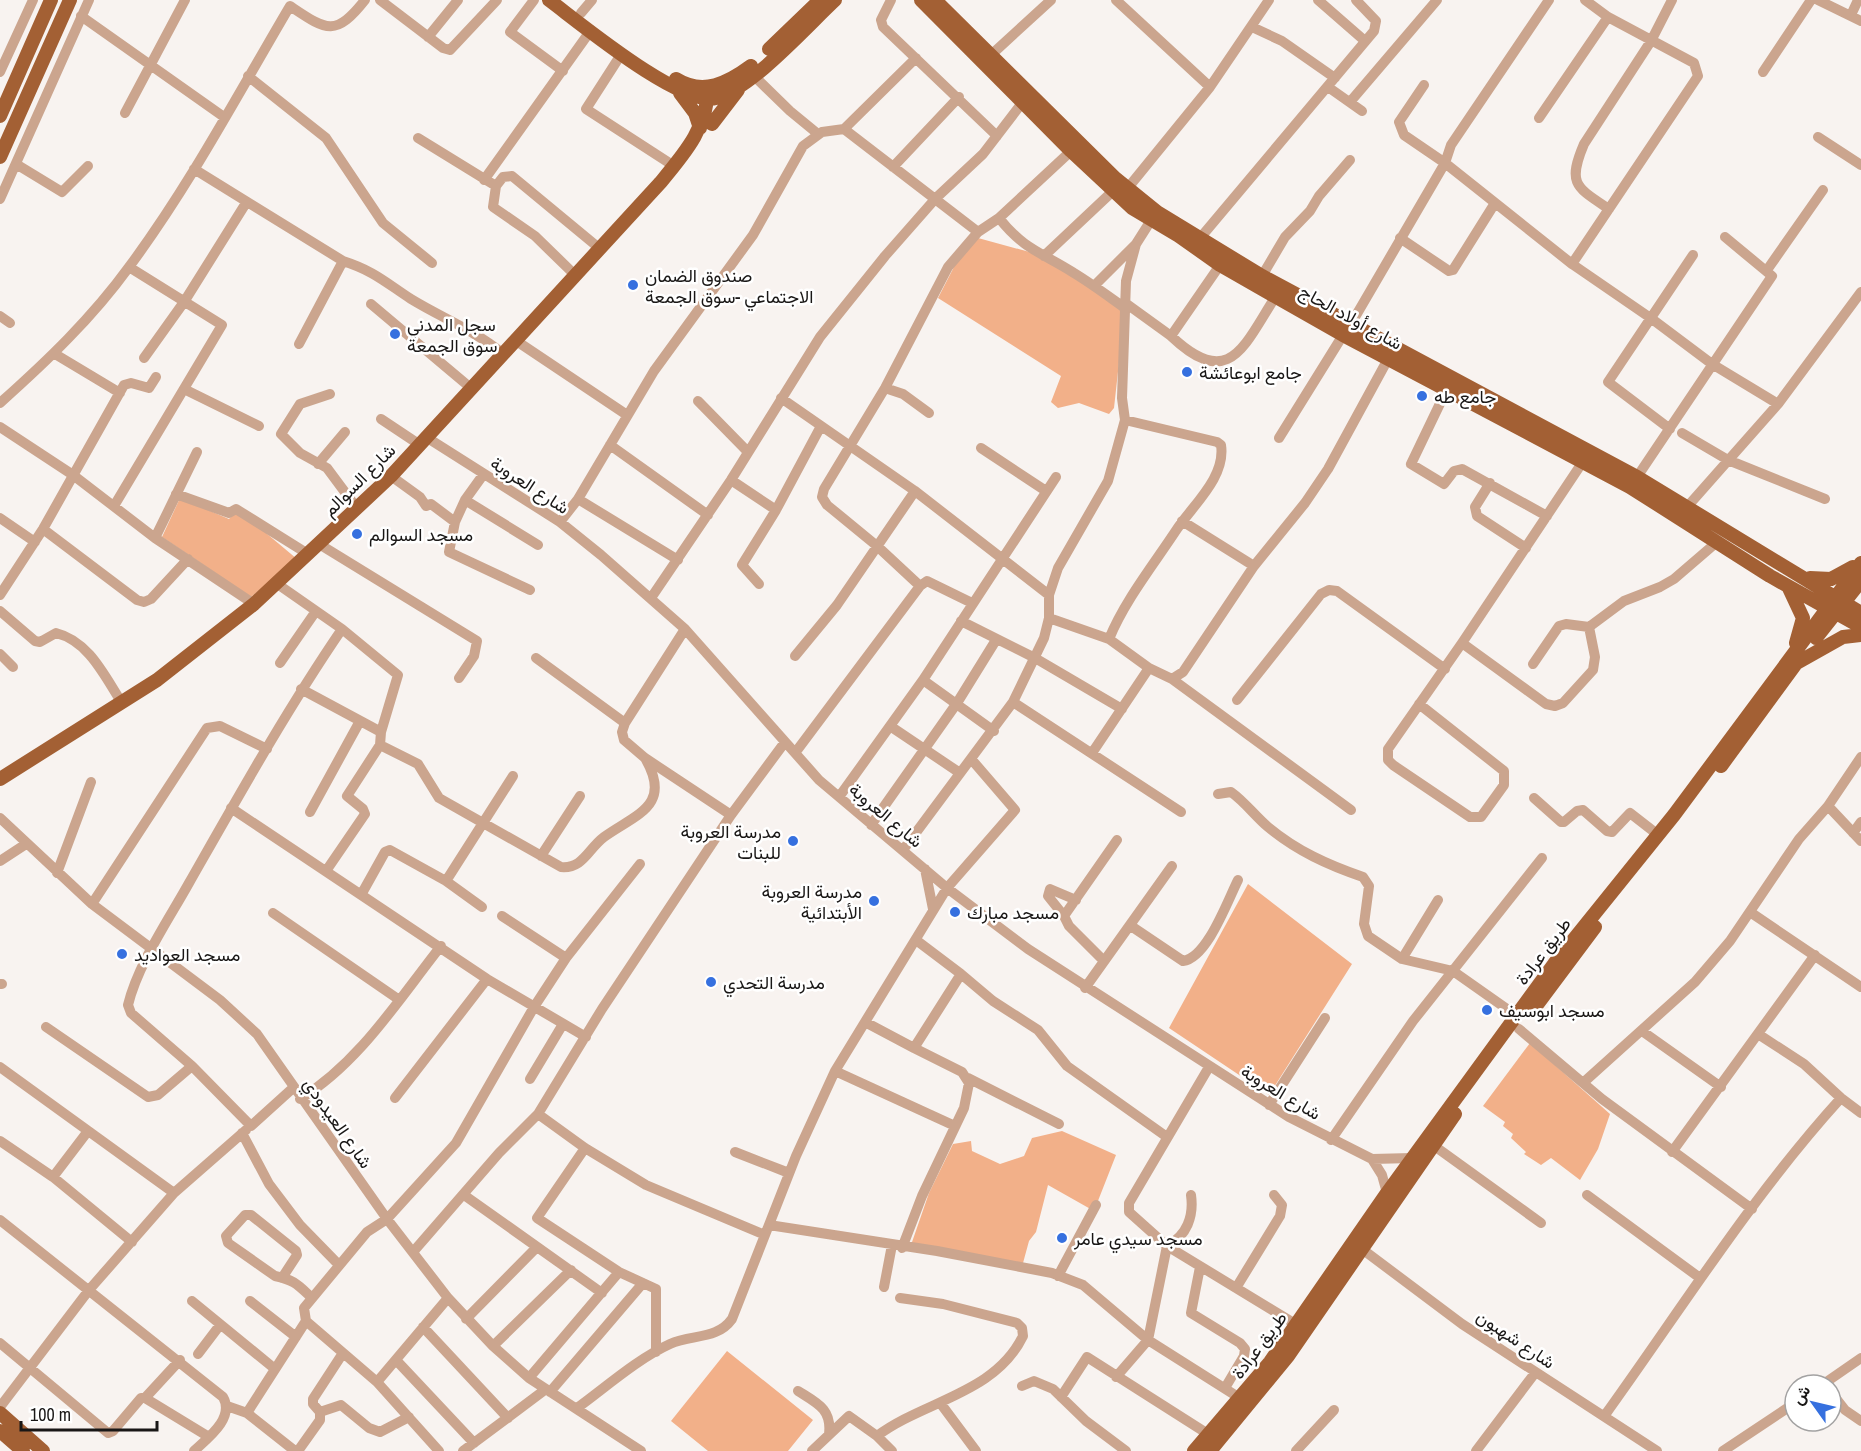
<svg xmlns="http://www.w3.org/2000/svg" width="1861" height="1451" font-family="'Archivo Narrow',Vazirmatn,sans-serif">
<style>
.green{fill:#f2b089}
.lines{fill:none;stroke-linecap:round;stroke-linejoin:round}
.minor{stroke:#cba58e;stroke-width:10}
.major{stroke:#a36034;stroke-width:14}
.poi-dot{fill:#3670df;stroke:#fff;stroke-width:2}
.labels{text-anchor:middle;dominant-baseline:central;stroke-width:5;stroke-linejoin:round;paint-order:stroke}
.poi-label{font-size:18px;fill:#191716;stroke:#fff;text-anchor:start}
.street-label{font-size:18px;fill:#191716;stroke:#fff}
</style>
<rect width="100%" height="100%" fill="#f8f3f0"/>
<path class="green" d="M978,238L1044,256L1125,308L1114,408L1109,414L1079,403L1058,408L1051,402L1061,376L938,298L955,265Z
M180,498L229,519L235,512L254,523L297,559L251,597L162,537Z
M1248,884L1352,964L1269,1095L1169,1028Z
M1530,1043L1610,1114L1598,1149L1580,1180L1551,1158L1541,1165L1524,1154L1526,1152L1511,1138L1513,1134L1503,1126L1505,1122L1483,1106Z
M1062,1131L1116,1155L1094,1211L1048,1185L1036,1232L1029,1241L1023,1263L911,1245L929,1193L953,1144L971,1141L972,1151L1000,1164L1024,1156L1032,1138Z
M727,1351L813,1420L788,1451H708L671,1421Z"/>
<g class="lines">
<path class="minor" d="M380,0L443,48L450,50L497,0
M534,0L510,32L563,71
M891,0L881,20L883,27L997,136
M1116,0L1210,87
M1318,0L1365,41
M1818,0L1861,21
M581,13L592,0
M1851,15L1858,0
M81,16L224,117
M1252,27L1282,41L1335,78
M428,37L458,0
M622,53L586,109L674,166
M991,55L1051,0
M0,72L33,0
M1763,72L1811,0
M753,75L790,111L818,134
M248,76L326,138L383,223L432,263
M1424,85L1399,122L1404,135L1445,163L1572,264L1652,319L1712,364L1778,404
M1328,87L1362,111
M1350,102L1437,0
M125,113L185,0
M1539,118L1608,17
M844,129L978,232
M1818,137L1861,165
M418,138L496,186L493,207L535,236L575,275
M16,164L62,192L88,166
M893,167L959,97
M194,169L343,261L299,344
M484,180L591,30
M496,186L503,177L512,176L599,248
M1127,189L1210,87L1269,0
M0,199L89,0
M1609,209C1576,187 1567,184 1584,144L1651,41L1672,0
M999,218C1024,250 1043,253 1074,273C1092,284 1108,296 1125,308
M1201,237L1374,31L1376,21L1356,0
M1400,238L1449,271L1453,270L1495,203
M1044,256L1113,191
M343,261C374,271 385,282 411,299C442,318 474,330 502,353
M1572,264L1698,76L1694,63L1608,17L1585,0
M1767,270L1823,190
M1262,276L1285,237L1310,211L1319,196L1350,160
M1094,286L1136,244
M1124,302L1171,336L1220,265
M371,304L472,389
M0,316L10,323
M1351,324L1445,163L1451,145L1549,0
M1171,336C1230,392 1244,345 1276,296
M515,340L627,415
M55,354L120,393
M144,358L184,302L246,203
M885,388L903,394L929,413
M184,389L259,426
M1447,389L1411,464L1444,484L1454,471L1462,469L1547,516
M330,394L300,404L281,434L300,453L327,468L356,507
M781,398L915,491L1049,595
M698,401L747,451
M0,403C47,361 92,318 129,267C190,185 238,94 290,6C326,30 335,38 365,0
M381,419L420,445
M1125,420L1217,442L1221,445C1226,477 1193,505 1177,529C1154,564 1125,600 1109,639L1149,668L1172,679L1183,672L1254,566L1305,503L1328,469L1388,359
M0,427L73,475L155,538L254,604
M1670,429L1608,382L1693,255
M1682,433L1728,460L1825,499
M426,437L560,522L601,555L685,629L819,780L947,888L1028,949L1289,1117L1372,1159L1412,1158
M1279,438L1343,335
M610,445L708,515
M981,448L1046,491
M318,464L345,432
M391,476L420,497L426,506L431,504L455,522
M1637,477L1772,276L1725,237
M731,480L776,510L821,426
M1490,483L1475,507L1477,516L1526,548
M176,494L229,513L236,509L308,554
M578,499L678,560
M465,500L483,475
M114,506L222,325L129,267
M1687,507L1778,404L1861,292
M0,518L35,542
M1182,521L1254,566
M560,522L578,499L654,371L753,235L803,146L822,132L844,129L916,58
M43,529L137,600L144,602L151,599L188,559
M155,538L197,452
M319,544L477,641L474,656L459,678
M276,583L342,629C286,711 238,797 189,883C169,919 138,964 128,1005L131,1013L192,1066L251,1126L293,1088
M759,584L742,565L776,510
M530,590L449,552L455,522L465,500L538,545
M0,595L43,529L124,385L131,383L149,388L156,377
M651,598L731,480L820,337L885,256L936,198L983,154L1022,103
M972,603L927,581L920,586L877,546L827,505L822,497L824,489L885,388L948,267L978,232L999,218L1071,151
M0,611L35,641L40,642L56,633C89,641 105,677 122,703
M1049,618L1109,639
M961,621L1035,658L1122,709
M342,629L398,675L381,732
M685,629L625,723L622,732L624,740L645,758L731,815
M1462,643L1546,704L1555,706L1563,703L1593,670L1595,657L1589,627
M0,654L13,667
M795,656L837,605L915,491
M536,658L625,723
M280,663L316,611
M1533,664L1559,626L1566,624L1589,627L1624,601L1660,587L1674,579L1717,542
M1172,679L1351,810
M923,680L994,731
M301,689L381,732L380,745L418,764L439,798L561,867C583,869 588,849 604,837C636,814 673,806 645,758
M1237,700L1321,594L1329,590L1337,591L1445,669
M1013,702L1181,812
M1419,704L1504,771V785L1481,817H1470L1393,765L1388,760V749L1462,643L1586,457
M890,726L960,773
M795,753L920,586
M1092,753L1149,668
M1218,794L1231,792C1245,802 1255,816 1268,827C1297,851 1328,865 1363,877L1369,886L1364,924L1368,936L1402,959L1453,971L1517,1016
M839,797L923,680L1056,477
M1534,798L1561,822H1564L1577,811L1583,810L1607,831L1612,832L1630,813L1657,834
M1828,806L1861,841
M231,808L487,979L586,1037
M310,812L360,721
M0,818L92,904L220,1000L257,1034L387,1219L448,1298L493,1346L529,1378L641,1451
M871,825L957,703L996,640
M1853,833L1861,822
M903,850L1013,702L1044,638L1049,618V595L1058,568L1108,481L1125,420L1122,398L1126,281L1136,244L1155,214
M541,856L580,796
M0,861L26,844
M925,869L933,909
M326,871L365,814L363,809L347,796L380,745
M57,873L91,782
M446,881L513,776
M361,895L385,852L390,850L446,881L482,907
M92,904L207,728L220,726L267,749
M1750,912L1861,987
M273,913L398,999
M502,916L566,958
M1064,916L1048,896L1050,889L1076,900
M1131,926L1183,961C1207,958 1227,902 1238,880
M916,940L961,974
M1402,959L1438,900
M1104,961L1069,926L1064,916L1117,840
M0,984H2
M1085,988L1172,866
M865,1022L914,1048L961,974L993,1001L1038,1030L1067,1066L1167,1137
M46,1027L148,1097L158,1095L192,1066
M1519,1029L1602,1099L1752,1209
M1642,1031L1721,1087
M1758,1034L1804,1064L1841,1098L1861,1113
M0,1067L174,1193L89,1290L0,1407
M1209,1067L1129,1203V1212L1167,1246L1297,1325
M835,1071L955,1126
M968,1078L1059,1124
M530,1079L563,1024
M1584,1082L1695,982L1730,941L1799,839L1828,806L1861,757
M395,1098L487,979
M300,1099C359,1063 399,999 441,946
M1269,1105L1325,1018
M538,1114L585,1148L646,1185L765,1235
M242,1133L269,1184L300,1225L339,1265
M1331,1140L1413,1021L1542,858
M0,1141L53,1177L132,1242
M1433,1145L1541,1223
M585,1148L537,1218L619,1272L656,1289V1352
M735,1152L789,1173
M1672,1152L1815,955
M1372,1159L1382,1175L1387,1193
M53,1177L88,1131
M174,1193L246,1130
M464,1195L602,1293
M1587,1195L1700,1278
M0,1220L223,1397C235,1418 208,1438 194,1451
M769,1225L937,1251L1052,1273L1083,1285L1148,1340L1246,1402
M902,1248L922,1196L964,1108L969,1083L962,1072L914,1048
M1362,1249L1462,1324L1657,1451
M413,1252L499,1153L538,1114L602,1009L731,815L785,742
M1200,1267L1191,1313L1240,1343L1245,1349L1244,1356L1225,1388
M1058,1276L1096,1205
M282,1278L297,1255L296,1251L251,1215H245L226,1236L228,1243L275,1276C294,1280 297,1284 311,1297
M884,1287L892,1245
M1236,1288L1280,1216L1282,1205L1274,1195
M192,1301L275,1369
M250,1301L296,1337
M466,1319L536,1248
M423,1327L508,1418
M0,1343L108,1433L113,1431L141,1398H145L209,1437
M493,1346L571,1270
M198,1354L220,1325
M396,1360L474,1443
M1116,1377L1148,1340L1167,1246C1187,1236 1194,1216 1191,1195
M529,1378L619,1272
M377,1382L448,1298
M1822,1385L1861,1358
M1022,1386L1034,1381L1053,1389L1086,1421L1126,1451
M798,1391C817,1403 832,1409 829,1434
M550,1392L643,1283
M1831,1392L1845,1410L1861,1421
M1061,1397L1087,1357L1208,1434
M145,1398L180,1360
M941,1404L976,1451
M227,1406L247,1413L295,1451
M577,1408C606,1387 637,1359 670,1344C692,1334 717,1340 732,1319L796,1156L835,1071L947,888L1015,810L972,760
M320,1412L341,1405L369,1428L380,1432L409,1417
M247,1413L306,1321
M1605,1415C1682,1308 1752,1196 1841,1098
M877,1436L892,1451
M298,1451L320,1420V1412L313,1404V1399L343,1353
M439,1451L377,1382L306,1321L304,1308L367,1232L387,1219L456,1143L534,1007L566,958L640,864
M463,1451L546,1389
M812,1451L849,1416L877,1436C923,1401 995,1394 1023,1336L1022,1328L1017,1323L943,1304L900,1298
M1296,1451L1334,1410
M1476,1451L1535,1373
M1723,1451L1795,1403"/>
<path class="major" d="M549,0C580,23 681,107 716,98C752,88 806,27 835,0
M921,0L1071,151L1132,208L1179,236L1220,265L1343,335L1630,487L1770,576L1861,627
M935,0L1115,178L1157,212L1262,276L1637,477L1861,613
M769,49L820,0
M676,79C703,96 728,83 751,66
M680,93L695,113L700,128
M0,116L51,0
M712,124L738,90
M0,157L70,0
M1810,578L1831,579L1853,567
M1788,586L1803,618L1796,643
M1816,638L1861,581
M1795,664L1843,637L1861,635
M1721,766L1800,658
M0,779L157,680L254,604L391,476L660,183C685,153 708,127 708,87
M1533,1010L1595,927
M0,1413L43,1451
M0,1431L23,1451
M1194,1451L1270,1362L1387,1193L1554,964L1674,815L1861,563
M1210,1451L1288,1356L1455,1114"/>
</g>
<g class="poi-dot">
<circle cx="633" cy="285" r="6"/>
<circle cx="395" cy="334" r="6"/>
<circle cx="1187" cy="372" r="6"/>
<circle cx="1422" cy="396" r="6"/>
<circle cx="357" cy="534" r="6"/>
<circle cx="793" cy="841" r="6"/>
<circle cx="874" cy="901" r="6"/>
<circle cx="955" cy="912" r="6"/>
<circle cx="122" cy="954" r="6"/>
<circle cx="711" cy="982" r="6"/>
<circle cx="1487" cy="1010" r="6"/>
<circle cx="1062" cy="1238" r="6"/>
</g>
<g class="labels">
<g class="poi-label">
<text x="645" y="275">صندوق الضمان<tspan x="645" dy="21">الاجتماعي -سوق الجمعة</tspan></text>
<text x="407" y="324">سجل المدني<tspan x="407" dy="21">سوق الجمعة</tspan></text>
<text x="1199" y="372">جامع ابوعائشة</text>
<text x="1434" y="396">جامع طه</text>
<text x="369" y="534">مسجد السوالم</text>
<text x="781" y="831" text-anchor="end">مدرسة العروبة<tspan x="781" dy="21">للبنات</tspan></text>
<text x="862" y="891" text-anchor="end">مدرسة العروبة<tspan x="862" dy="21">الأبتدائية</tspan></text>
<text x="967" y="912">مسجد مبارك</text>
<text x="134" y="954">مسجد العواديد</text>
<text x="723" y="982">مدرسة التحدي</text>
<text x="1499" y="1010">مسجد ابوسيف</text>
<text x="1074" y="1238">مسجد سيدي عامر</text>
</g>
<g class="street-label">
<text transform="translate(1351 317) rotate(29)">شارع أولاد الحاج</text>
<text transform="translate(359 480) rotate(-45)">شارع السوالم</text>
<text transform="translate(530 485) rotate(33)">شارع العروبة</text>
<text transform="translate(886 815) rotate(40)">شارع العروبة</text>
<text transform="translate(1543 951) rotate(-53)">طريق عرادة</text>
<text transform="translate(1281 1092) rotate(31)">شارع العروبة</text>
<text transform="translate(338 1123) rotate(55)">شارع العيدودي</text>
<text transform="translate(1516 1339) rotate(34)">شارع شهبون</text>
<text transform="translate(1259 1345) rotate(-53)">طريق عرادة</text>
</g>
</g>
<g transform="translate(1813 1403) rotate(304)"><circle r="28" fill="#ffffff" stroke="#a3a2a2" stroke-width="1.5"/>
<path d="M0-4.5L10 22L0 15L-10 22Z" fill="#3670df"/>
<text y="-9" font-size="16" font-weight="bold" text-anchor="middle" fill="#191716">ش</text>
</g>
<path d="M21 1421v9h136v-9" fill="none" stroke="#191716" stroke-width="3"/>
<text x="30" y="1421" font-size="18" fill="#191716" stroke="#ffffff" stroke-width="4.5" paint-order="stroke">100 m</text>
</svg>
